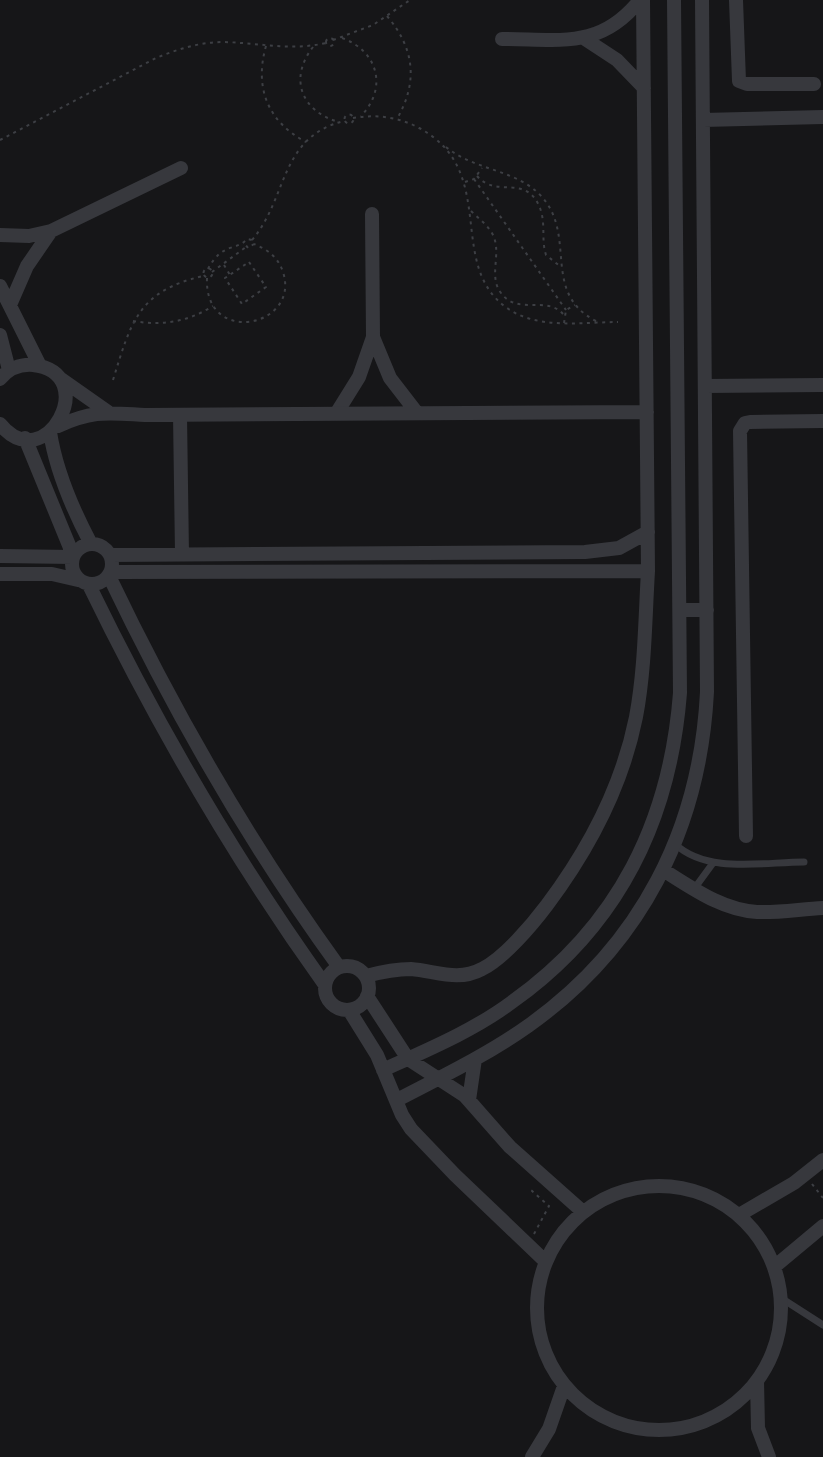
<svg xmlns="http://www.w3.org/2000/svg" width="823" height="1457" font-family="Lato,sans-serif">
<style>
.lines{fill:none;stroke-linecap:round;stroke-linejoin:round}
.path{stroke:#3d3f44;stroke-width:2;stroke-dasharray:3 4.5;stroke-linecap:butt}
.service{stroke:#37383d;stroke-width:7}
.minor{stroke:#37383d;stroke-width:14}
</style>
<rect width="100%" height="100%" fill="#161618"/>
<g class="lines">
<path class="path" d="M387,16C415,49 418,82 397,119
M326 42a4 4 0 1 1 8 0a4 4 0 1 1-8 0Z
M342,38C378,51 388,88 361,116
M333,40L373,25L410,0
M266,46C254,88 268,122 306,142
M313,47C288,79 302,112 339,122
M344.5 119a4.5 4.5 0 1 1 9 0a4.5 4.5 0 1 1-9 0Z
M353,118C376,114 399,117 419,128C500,171 445,264 507,308C538,330 583,322 618,322
M0,140L156,58C178,49 200,42 224,42C259,43 291,51 326,43
M446,147C475,171 517,169 542,197C577,236 541,293 596,321
M477,176C497,199 526,173 540,208C546,224 541,240 546,255L561,267
M474,179L566,310
M465,182L474,179L482,168
M471,211C479,219 488,225 493,235C502,254 488,276 501,293C518,316 546,295 563,314
M252,240C288,198 279,137 344,121
M249,262L266,287L242,304L225,278Z
M224,265L230,275
M203.5 273a4.5 4.5 0 1 1 9 0a4.5 4.5 0 1 1-9 0Z
M208,269C222,242 237,251 247,239L252,240L254,244L248,248L244,243
M212,272L246,247
M207,278C204,347 301,327 283,272C278,257 268,250 254,244
M133,321C163,326 187,322 213,306
M564,323L566,310L575,305
M113,380C131,322 138,291 203,276
M812,1184L823,1198
M534,1234L549,1206L532,1191L535,1187"/>
<path class="service" d="M675,844C707,874 763,862 804,862
M694,889L713,863
M781,1298L823,1325"/>
<path class="minor" d="M736,0L739,81L747,84H814
M502,39C560,39 600,50 640,0
M585,39L617,60L644,88
M703,120L823,117
M0,235L29,236L51,231L181,168
M0,286L40,366
M10,305L27,266L51,231
M0,335L9,370
M373,337L390,378L417,413
M0,379C8,369 20,364 33,365C103,373 45,480 0,424
M61,379L108,412
M705,386L823,385
M336,414L359,377L373,337L372,214
M180,415L182,554
M58,426C94,410 107,413 145,415L647,412
M50,432C56,471 73,510 91,544
M25,438L73,555
M72 564a20 20 0 1 1 40 0a20 20 0 1 1-40 0Z
M110,555L585,552L619,548L648,532
M0,556L73,557
M111,572L648,571
M0,574H52L78,580
M109,576C175,714 249,843 339,967
M89,585C157,725 234,858 325,985
M680,610H707
M746,836L740,431L745,423L750,422L823,421
M663,870C692,888 722,910 757,912C779,913 801,909 823,908
M325 988a22 22 0 1 1 44 0a22 22 0 1 1-44 0Z
M366,976C381,972 395,969 411,969C436,971 458,982 482,969C504,958 532,925 547,905C589,849 622,787 636,717C645,669 645,620 648,571L643,0
M367,996L408,1059L465,1096L510,1147L582,1211
M349,1010L377,1055L402,1115L411,1129L455,1175L545,1261
M383,1070C427,1050 473,1031 512,1002C619,926 670,821 680,693L674,0
M397,1100C441,1077 487,1055 528,1026C641,946 700,829 707,692L702,0
M469,1100L475,1059
M537 1308a122 122 0 1 1 244 0a122 122 0 1 1-244 0Z
M739,1215L794,1183L823,1160
M774,1267L823,1226
M757,1381L758,1428L769,1457
M532,1457L549,1429L564,1386"/>
</g>
</svg>
